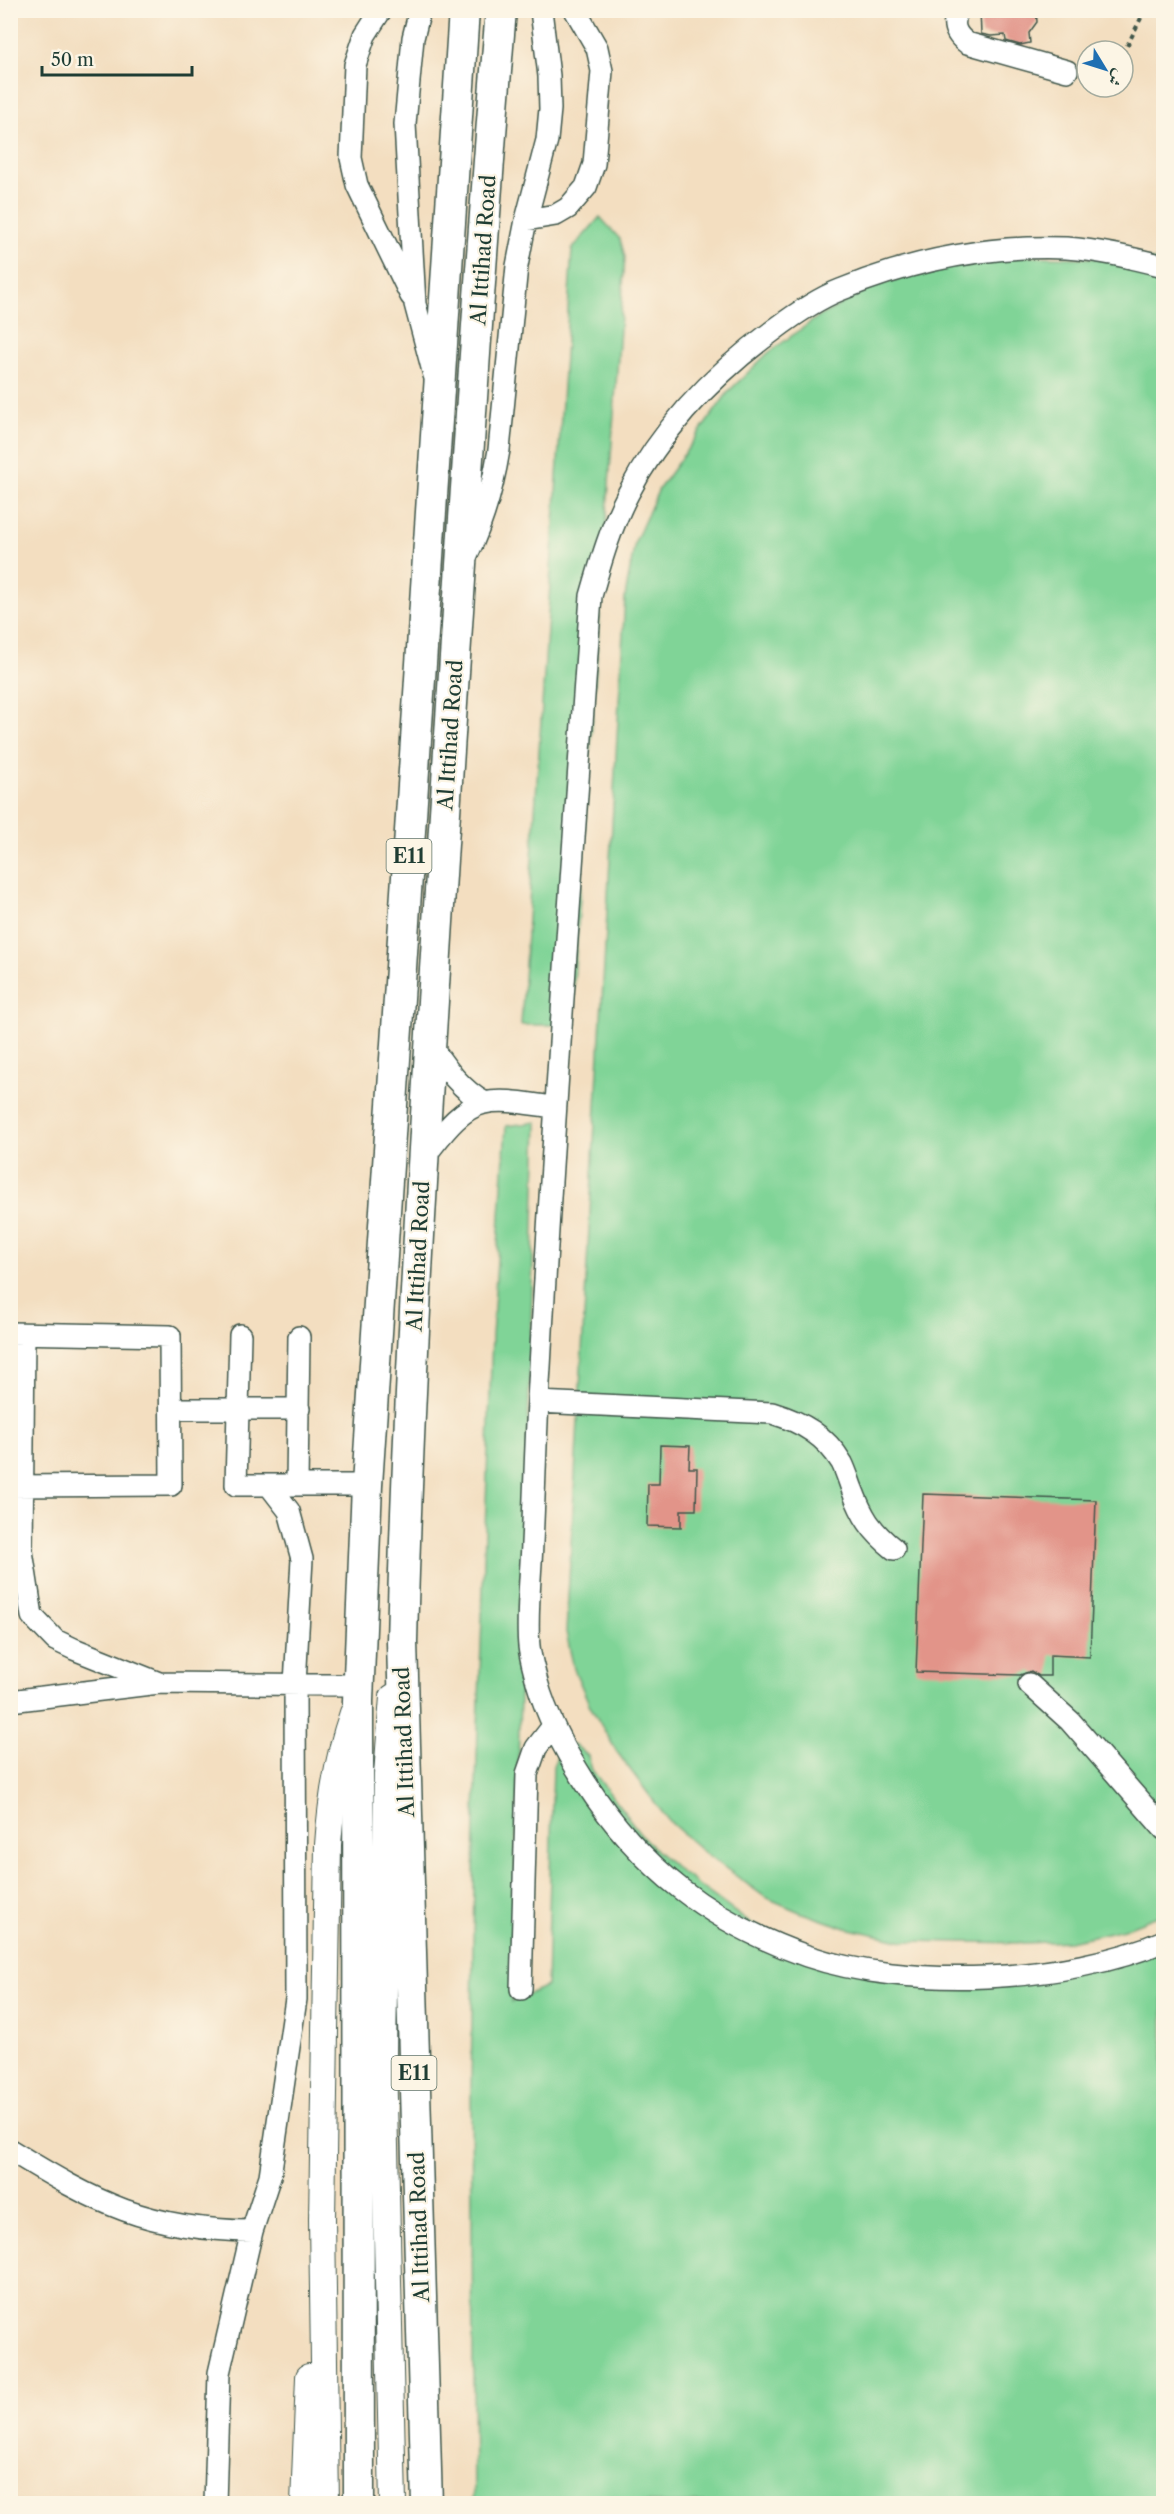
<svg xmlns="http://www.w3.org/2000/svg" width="1174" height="2514" font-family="'Libre Caslon Text',Amiri,serif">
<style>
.green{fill:#80d497;stroke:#508866;stroke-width:1.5}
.building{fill:#e29489}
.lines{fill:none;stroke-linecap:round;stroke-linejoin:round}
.minor-casing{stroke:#3f5549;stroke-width:24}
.major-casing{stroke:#3f5549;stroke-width:28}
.highway-casing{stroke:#3f5549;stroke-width:33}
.path{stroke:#3f5549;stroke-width:4;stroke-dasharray:4.5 4.5;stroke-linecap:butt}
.minor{stroke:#fff;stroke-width:21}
.major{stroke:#fff;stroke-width:26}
.highway{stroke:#fff;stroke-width:30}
.labels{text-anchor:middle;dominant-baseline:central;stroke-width:4.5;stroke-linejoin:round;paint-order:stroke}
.shield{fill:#fcf5e5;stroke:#617469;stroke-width:1.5}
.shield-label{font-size:20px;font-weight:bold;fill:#1f3d34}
.street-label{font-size:21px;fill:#1f3d34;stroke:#fcf5e5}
</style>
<rect width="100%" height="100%" fill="#fcf5e5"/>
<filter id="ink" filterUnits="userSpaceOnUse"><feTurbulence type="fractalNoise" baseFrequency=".0167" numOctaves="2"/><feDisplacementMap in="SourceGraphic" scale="12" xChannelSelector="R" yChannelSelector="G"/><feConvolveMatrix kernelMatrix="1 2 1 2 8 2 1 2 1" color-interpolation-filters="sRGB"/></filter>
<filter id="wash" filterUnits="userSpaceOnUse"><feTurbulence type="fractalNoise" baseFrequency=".008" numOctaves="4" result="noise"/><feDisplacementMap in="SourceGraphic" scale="24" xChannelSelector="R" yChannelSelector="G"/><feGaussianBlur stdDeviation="1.35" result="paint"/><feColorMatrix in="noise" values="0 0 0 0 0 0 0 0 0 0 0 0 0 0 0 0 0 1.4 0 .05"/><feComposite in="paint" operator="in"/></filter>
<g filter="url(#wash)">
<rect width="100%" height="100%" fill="#f3dec0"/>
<path class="green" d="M600,217L620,239L625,257L571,1025H521L572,249Z
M982,255L1157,260L1164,262L1163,1914L1124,1929L1070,1941L1025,1943L904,1941L846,1928L802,1913L765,1897L701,1850L668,1820L617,1752L590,1706L574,1669L566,1632L625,597L635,542L659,489L729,391L768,353L818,317L874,286Z
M537,1122L511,2002L547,1986L553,1766L560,1750L574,1744L588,1756L592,1770L646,1841L682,1873L750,1923L790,1941L900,1971L1026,1973L1163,1946L1164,2503H474L471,2089L475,1812L492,1336L506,1126Z"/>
<g id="blocks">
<path class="building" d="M980,10H1036L1037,22L1029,33L1030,43L1020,45L1006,41L1005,35L991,36L981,34Z
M660,1445L690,1446L689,1468H697L696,1510H681V1527L647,1526L648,1484H659Z
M923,1494L1096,1500L1090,1657L1050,1655V1676H1039L1031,1671L1020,1675L916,1672Z"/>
</g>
</g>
<g filter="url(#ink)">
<use href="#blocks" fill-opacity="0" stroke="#3f5549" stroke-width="1.5"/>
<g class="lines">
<defs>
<path id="minor" d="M381,10L365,35L355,65L351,158L357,185L411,296
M420,10L413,38L405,124L415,304L434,375
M958,10C951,25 955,34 967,43L1067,71
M526,220L556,215L568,208L586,187L594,164L602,71L597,48L575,10
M1164,266C1132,258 1099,250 1066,248C989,245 911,261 840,290C817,299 794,315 774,330C714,374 663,426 628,494C611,526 601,561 591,596C573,853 554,1109 540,1367C536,1425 535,1484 532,1543C531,1574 526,1616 529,1646C530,1657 534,1670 537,1682C547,1717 565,1751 585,1782C641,1869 710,1922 807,1956C907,1990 1067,1983 1164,1941
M467,555C483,522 493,487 499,450L517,266L526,220L547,140L550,109L549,76L541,10
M430,1045C446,1068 460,1089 485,1103
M423,1158C439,1139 458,1109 484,1103C505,1098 533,1105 554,1107
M10,1333L170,1336L171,1485L10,1486
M24,1334L22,1551L32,1616L55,1640L74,1649L159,1683
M240,1335L236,1485H367
M538,1402L772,1413C802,1422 826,1436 842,1463C846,1471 849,1481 852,1489C862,1516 871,1531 894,1549
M171,1409H299
M297,1484L299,1337
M1029,1684L1070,1721L1164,1829
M10,1701L159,1683L359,1685
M521,1989L527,1774L536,1748L553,1726
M10,2150C96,2203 148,2230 252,2231
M215,2504L219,2373L252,2231L270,2176L296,1999L295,1684L302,1559L289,1511L269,1485"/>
<path id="major" d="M304,2504L309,2377
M326,2504L322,2219L328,1845C331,1799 338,1756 353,1713
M393,2504L383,2056L387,1775L393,1697"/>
<path id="highway" d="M359,2504L358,1701L367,1485L464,10
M427,2504L402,1642C409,1360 428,1079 446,797C463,535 479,272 501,10"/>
</defs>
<use href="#minor" class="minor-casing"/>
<use href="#major" class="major-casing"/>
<use href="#highway" class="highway-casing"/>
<path class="path" d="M1123,54L1145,10"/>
<use href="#minor" class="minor"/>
<use href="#major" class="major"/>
<use href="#highway" class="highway"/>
</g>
</g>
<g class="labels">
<g class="shield">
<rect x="386.5" y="839" width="45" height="34" rx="4.5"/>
<rect x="391.5" y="2056" width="45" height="34" rx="4.5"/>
</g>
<g class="shield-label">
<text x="409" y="856">E11</text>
<text x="414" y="2073">E11</text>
</g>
<g class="street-label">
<text transform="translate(483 250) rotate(-86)">Al Ittihad Road</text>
<text transform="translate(450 735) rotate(-86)">Al Ittihad Road</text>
<text transform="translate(418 1256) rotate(-87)">Al Ittihad Road</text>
<text transform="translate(404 1742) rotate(-92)">Al Ittihad Road</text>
<text transform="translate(419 2227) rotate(-92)">Al Ittihad Road</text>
</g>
</g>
<rect width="1174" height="2514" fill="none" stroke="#fcf5e5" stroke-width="36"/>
<g transform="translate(1105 69) rotate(128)"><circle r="28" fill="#fcf5e5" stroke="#a4ab9e" stroke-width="1.5"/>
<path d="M0-4.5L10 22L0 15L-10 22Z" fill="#1f6fb2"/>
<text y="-9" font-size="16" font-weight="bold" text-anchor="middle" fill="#1f3d34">ش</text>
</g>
<path d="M42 66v9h150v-9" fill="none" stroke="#1f3d34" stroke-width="3"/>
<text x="51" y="66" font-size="18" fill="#1f3d34" stroke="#fcf5e5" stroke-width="4.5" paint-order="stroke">50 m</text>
</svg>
